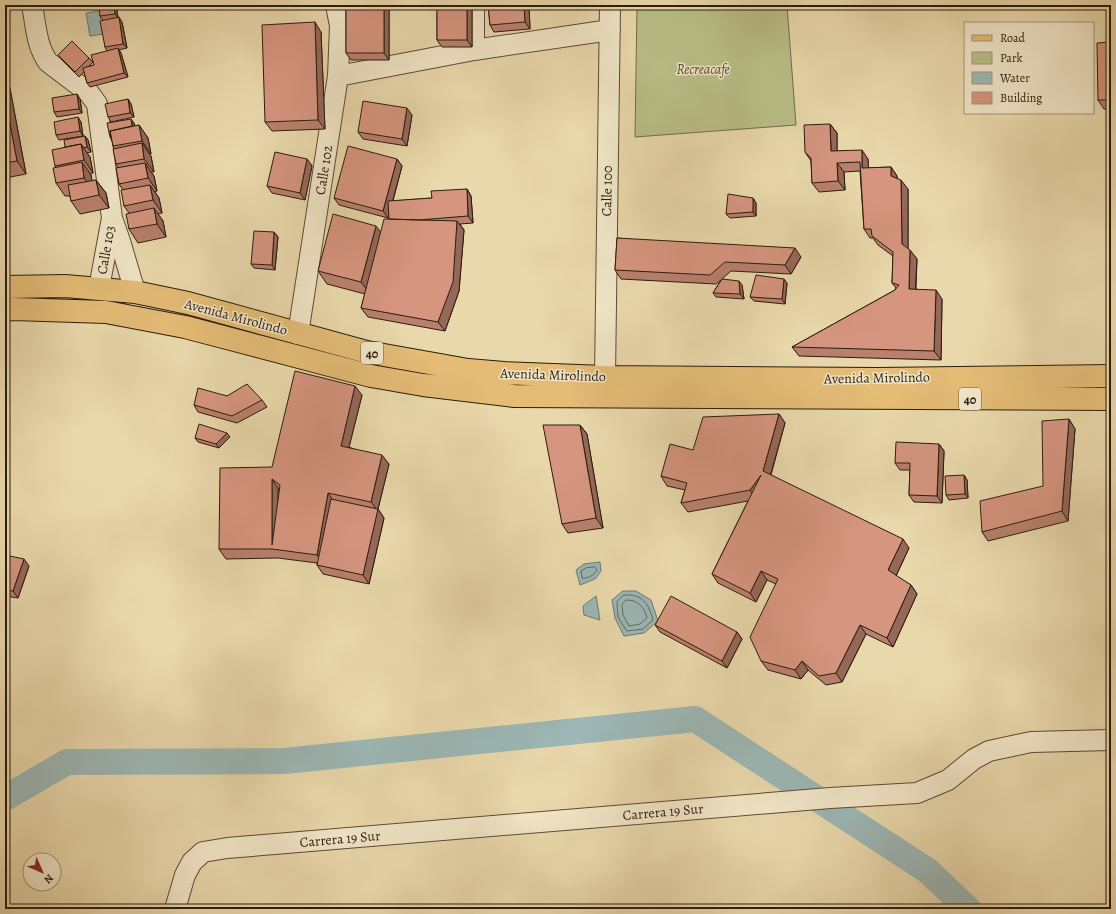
<svg xmlns="http://www.w3.org/2000/svg" width="1116" height="914" font-family="Alegreya,serif">
<style>
.green{fill:#b9be87;stroke:#726d4a}
.water{fill:#9cb7b5;stroke:#6e7972}
.lines{fill:none;stroke-linecap:round;stroke-linejoin:round}
.shore{stroke:#636a61;stroke-width:1}
.river{stroke:#9cb7b5;stroke-width:26}
.minor-casing{stroke:#5a4b34;stroke-width:22}
.major-casing{stroke:#2a1c0d;stroke-width:24}
.minor{stroke:#f1e6c8;stroke-width:20}
.major{stroke:#e4bc76;stroke-width:22}
.wall{fill:#b8806d;stroke:#2a1c0d;fill-rule:evenodd}
.shaded-wall{fill:#966859;stroke:#2a1c0d}
.building{fill:#d6957f;stroke:#2a1c0d;fill-rule:evenodd}
.labels{text-anchor:middle;dominant-baseline:central;stroke-width:3;stroke-linejoin:round;paint-order:stroke}
.shield{fill:#f1e6c8;stroke:#665945;stroke-width:1}
.shield-label{font-size:13px;font-weight:bold;fill:#2a1c0d}
.park-label{font-size:14px;font-style:italic;fill:#554d32;stroke:#f1e6c8}
.street-label{font-size:14px;fill:#2a1c0d;stroke:#f1e6c8}
</style>
<rect width="100%" height="100%" fill="#e9d8ab"/>
<filter id="stains"><feTurbulence type="fractalNoise" baseFrequency=".005" numOctaves="4"/><feColorMatrix values="0 0 0 0 .2 0 0 0 0 .09 0 0 0 0 .02 0 0 0 .5 -.17"/></filter>
<radialGradient id="worn" r=".72"><stop offset=".6" stop-color="#630" stop-opacity="0"/><stop offset="1" stop-color="#630" stop-opacity=".3"/></radialGradient>
<path class="green" d="M637,5H787L796,125L635,137Z"/>
<path class="water" d="M99,11L104,34L90,36L86,13Z
M600,562L601,571L595,579L580,585L576,570L584,564Z
M623,591H636L651,600L658,621L644,633L624,636L615,618L612,600Z
M596,596L600,620L584,615L583,606Z"/>
<g class="lines">
<path class="shore" d="M595,567L597,570C594,575 588,579 582,578L581,571L586,568Z
M624,595C643,594 648,603 653,620L643,629L627,631L626,630L618,617L617,602Z
M626,600C639,600 644,607 647,618L640,624L629,626L623,615L622,605Z"/>
<path class="river" d="M5,798L67,762L284,761L695,719L928,871L968,909"/>
<defs>
<path id="minor" d="M32,5C36,25 36,45 48,62L89,93L97,104L112,218L120,241L135,292
M474,50V5
M338,76L474,50L610,30
M99,288L112,218
M298,334L338,76L340,26L336,5
M605,377L610,5
M175,909L185,875L192,862L203,852L227,848L830,798L917,793L948,780L974,759L989,751L1031,742L1111,740"/>
<path id="major" d="M5,287L65,286L135,292L188,303L367,352L468,370L504,373L605,377L878,379L1111,376
M5,310L13,309L106,312L185,327L371,376L423,385L514,396L1111,399"/>
</defs>
<use href="#minor" class="minor-casing"/>
<use href="#major" class="major-casing"/>
<use href="#minor" class="minor"/>
<use href="#major" class="major"/>
</g>
<path class="wall" d="M116,5L118,17L122,22L127,48L119,50L121,53L128,77L90,87L87,83L84,72L79,77L62,60L58,55L89,58L93,62L89,66L94,65L107,51L105,47L103,20L100,16Z
M344,5H391L386,6L389,10V60H351L346,53V8Z
M437,5H472V47H442L437,40Z
M488,5H529L530,29L494,32L490,25Z
M321,32L325,129L272,131L265,122Z
M1111,42V109H1104L1098,100Z
M5,62L26,174L5,178Z
M77,94L80,99L82,113L57,117L54,112Z
M128,99L131,104L134,117L111,122L108,117Z
M412,115L407,146L363,139L358,132Z
M81,122L83,136L59,140L56,135Z
M134,123L135,126L139,125L148,138L151,154H149L151,156L154,172H151L154,176L157,191L155,192L159,198L162,213L158,214L163,221L166,237L138,243L129,229V213L124,206L123,190L119,184L118,168L116,164L114,148L113,146L112,141L110,137Z
M830,124L837,133V151L868,159V168L891,167L897,176V178L908,189V248L917,259L916,289L942,299L941,360L799,356L792,347L895,290L896,288L892,283L893,256L878,245L873,238H870L864,229L860,171L844,172L845,190L819,192L812,183L811,161L805,152Z
M85,136L88,140L91,152L87,153L90,157L93,173L90,174L91,175L92,181L96,180L106,193L109,208L80,214L71,201L70,196H65L56,183V167L55,166L65,147Z
M307,159L312,166L305,200L272,193L267,186Z
M397,159L402,166L393,201L432,198L467,189L471,196L473,223L460,224L464,230L459,291L445,331L368,317L361,308L365,294L327,284L318,271L381,232L389,219V215L388,218L339,205L334,198Z
M753,198L756,203V216L730,218L726,214Z
M274,232L278,237L275,270L254,268L251,264Z
M617,238L801,257L791,274L731,271L722,279L742,285L744,299L716,297L713,293L721,280L716,284L621,279L615,270Z
M787,283L785,304L754,301L750,297Z
M362,395L349,447L389,464L378,509L384,518L369,584L323,574L317,565V563L278,558L226,559L219,549L272,467ZM278,488L280,489L278,500Z
M227,396L262,400L267,407L237,423L198,412L194,405Z
M779,414L785,423L771,475L909,548L896,576L911,585L917,594L893,647L866,634L842,682L826,685L808,670L801,679L768,670L761,661L776,584L767,580L756,602L718,583L712,574L748,501L688,512L681,503L685,490L667,486L661,476L693,450Z
M1069,419L1075,429L1068,521L988,541L982,532L1043,486Z
M580,425L587,434L603,528L568,533L562,524Z
M230,437L219,448L198,442L195,438Z
M939,444L944,451L942,503L914,502L909,495L910,470H900L895,463Z
M964,475L967,480L968,498L949,500L946,495Z
M5,555L29,566L18,598L5,596Z
M655,625L737,632L742,639L727,668L660,632Z"/>
<path class="shaded-wall" d="M114,5H116L118,18L115,14Z
M384,5H385L389,10V60L384,53Z
M467,5H472V47L467,40Z
M524,5H529L530,29L525,22Z
M119,17L122,22L127,48L123,44Z
M315,22L321,32L325,129L318,120Z
M118,48L121,53L128,77L124,73Z
M5,62L26,174L17,161L5,98Z
M77,94L80,99L82,113L79,109Z
M128,99L131,104L134,117L130,113Z
M407,108L412,115L407,146L402,139Z
M78,117L81,122L83,136L80,131Z
M131,119L134,123L137,138L134,133Z
M830,124L837,133V160L831,151Z
M139,125L148,138L151,154L142,141Z
M85,136L88,140L91,152L87,147Z
M142,143L151,156L154,172L144,159Z
M81,144L90,157L93,173L84,160Z
M862,150L868,159L869,177L862,168Z
M307,159L312,166L305,200L300,193Z
M397,159L402,166L388,218L383,211Z
M82,162L91,175L94,191L84,178Z
M145,163L154,176L157,191L148,178Z
M837,163L844,172L845,190L838,181Z
M891,167L897,176V185L891,176Z
M96,180L106,193L109,208L99,195Z
M901,180L908,189V254L902,244Z
M150,185L159,198L162,213L153,200Z
M467,189L471,196L473,223L468,216Z
M753,198L756,203V216L753,212Z
M154,208L163,221L166,237L157,224Z
M457,221L464,230L459,291L445,331L438,322Z
M376,226L386,239L371,295L361,282Z
M274,232L278,237L275,270L272,265Z
M795,248L801,257L791,274L785,265Z
M910,250L917,259L915,298L909,289Z
M784,279L787,283L785,304L782,299Z
M739,281L742,285L744,299L740,294Z
M936,290L942,299L941,360L934,351Z
M355,386L362,395L347,455L341,446Z
M779,414L785,423L769,480L763,471Z
M1069,419L1075,429L1068,521L1062,511Z
M580,425L587,434L603,528L596,518Z
M227,433L230,437L219,448L216,444Z
M939,444L944,451L942,503L937,496Z
M382,455L389,464L378,509L384,518L369,584L363,575L377,510L371,502Z
M761,475L756,499L750,490Z
M964,475L967,480L968,498L965,494Z
M272,479L278,488V550L272,545Z
M328,493L334,502L323,564L317,555Z
M903,539L909,548L894,580L888,570Z
M24,559L29,566L18,598L13,591Z
M761,571L767,580L756,602L750,593Z
M911,585L917,594L893,647L887,638Z
M860,625L866,634L842,682L836,673Z
M737,632L742,639L727,668L722,661Z
M802,661L808,670L801,679L795,670Z"/>
<path class="building" d="M99,5H114L115,14L100,16Z
M346,5H384V53H346Z
M437,5H467V40H437Z
M488,5H524L525,22L490,25Z
M119,17L123,44L105,47L100,21Z
M315,22L318,120L265,122L262,25Z
M72,41L89,58L75,72L58,55Z
M1111,42V100H1098L1097,43Z
M118,48L124,73L87,83L83,68L94,65L91,55Z
M77,94L79,109L54,112L52,98Z
M5,98L17,161L5,163Z
M128,99L130,113L108,117L105,104Z
M363,101L407,108L402,139L358,132Z
M78,117L80,131L56,135L54,122Z
M131,119L132,126L110,131L111,137H110L107,123Z
M830,124L831,151L862,150V168L891,167V176L901,180L902,244L910,250L909,289L936,290L934,351L792,347L895,290L899,285L892,283L893,252L872,236L871,229H864L860,162L837,163L838,181L812,183L811,158L805,152L804,125Z
M139,125L142,141L113,146L110,131Z
M85,136L87,147L84,148L81,144L65,147L64,140Z
M142,143L144,159L116,164L113,149Z
M81,144L84,160L55,166L52,150Z
M348,146L397,159L383,211L334,198Z
M275,152L307,159L300,193L267,186Z
M82,162L84,178L56,183L53,168Z
M145,163L148,178L119,184L116,168Z
M96,180L99,195L71,201L68,185Z
M150,185L153,200L124,206L121,190Z
M467,189L468,216L419,220L389,219L388,201L432,198L431,191Z
M728,194L753,198V212L726,214Z
M154,208L157,224L129,229L126,214Z
M333,214L376,226L361,282L318,271Z
M384,219L457,221L453,282L438,322L361,308Z
M254,231L274,232L272,265L251,264Z
M617,238L795,248L785,265L725,262L710,275L615,270Z
M756,275L784,279L782,299L750,297Z
M722,279L739,281L740,294L713,293Z
M295,371L355,386L341,446L382,455L371,502L328,493L317,555L272,549H219L220,468L272,467ZM272,479L280,485L272,545Z
M247,384L262,400L232,416L194,405L198,388L227,396Z
M779,414L763,471L903,539L888,570L911,585L887,638L860,625L836,673L819,676L802,661L795,670L761,661L750,637L778,579L761,571L750,593L712,574L761,475L750,490L681,503L687,483L661,476L670,444L693,450L703,417Z
M1069,419L1062,511L982,532L980,501L1043,486L1042,421Z
M199,424L227,433L216,444L195,438Z
M543,425H580L596,518L562,524Z
M896,442L939,444L937,496L909,495L910,463H895Z
M964,475L965,494L946,495L945,476Z
M331,499L378,509L363,575L317,565Z
M5,555L24,559L13,591L5,590Z
M671,596L737,632L722,661L655,625Z"/>
<g class="labels">
<g class="shield">
<rect x="361" y="342" width="22" height="22" rx="3"/>
<rect x="959" y="388" width="22" height="22" rx="3"/>
</g>
<g class="shield-label">
<text x="372" y="353">40</text>
<text x="970" y="399">40</text>
</g>
<g class="park-label">
<text x="703" y="69">Recreacafe</text>
</g>
<g class="street-label">
<text transform="translate(324 170) rotate(-81)">Calle 102</text>
<text transform="translate(607 191) rotate(-89)">Calle 100</text>
<text transform="translate(106 250) rotate(-80)">Calle 103</text>
<text transform="translate(236 317) rotate(15)">Avenida Mirolindo</text>
<text transform="translate(553 375) rotate(2)">Avenida Mirolindo</text>
<text transform="translate(877 378) rotate(-1)">Avenida Mirolindo</text>
<text transform="translate(663 812) rotate(-5)">Carrera 19 Sur</text>
<text transform="translate(340 839) rotate(-5)">Carrera 19 Sur</text>
</g>
</g>
<rect width="1116" height="914" fill="none" stroke="#e9d8ab" stroke-width="20"/>
<rect x="6" y="6" width="1104" height="902" fill="none" stroke="#2a1c0d" stroke-width="2"/>
<rect x="10" y="10" width="1096" height="894" fill="none" stroke="#2a1c0d"/>
<rect x="964" y="22" width="130" height="92" fill="#f1e6c8" stroke="#a1957d"/>
<rect x="972" y="35" width="20" height="6" fill="#e4bc76" stroke="#a1957d"/>
<text x="1000" y="42" font-size="12" fill="#2a1c0d">Road</text>
<rect x="972" y="52" width="20" height="12" fill="#b9be87" stroke="#a1957d"/>
<text x="1000" y="62" font-size="12" fill="#2a1c0d">Park</text>
<rect x="972" y="72" width="20" height="12" fill="#9cb7b5" stroke="#a1957d"/>
<text x="1000" y="82" font-size="12" fill="#2a1c0d">Water</text>
<rect x="972" y="92" width="20" height="12" fill="#d6957f" stroke="#a1957d"/>
<text x="1000" y="102" font-size="12" fill="#2a1c0d">Building</text>
<g transform="translate(42 872) rotate(135)"><circle r="19" fill="#f1e6c8" stroke="#a1957d"/>
<path d="M0-3L7 15L0 10L-7 15Z" fill="#8f2418"/>
<text y="-6" font-size="11" font-weight="bold" text-anchor="middle" fill="#2a1c0d">N</text>
</g>
<rect width="100%" height="100%" filter="url(#stains)"/>
<rect width="100%" height="100%" fill="url(#worn)"/>
</svg>
